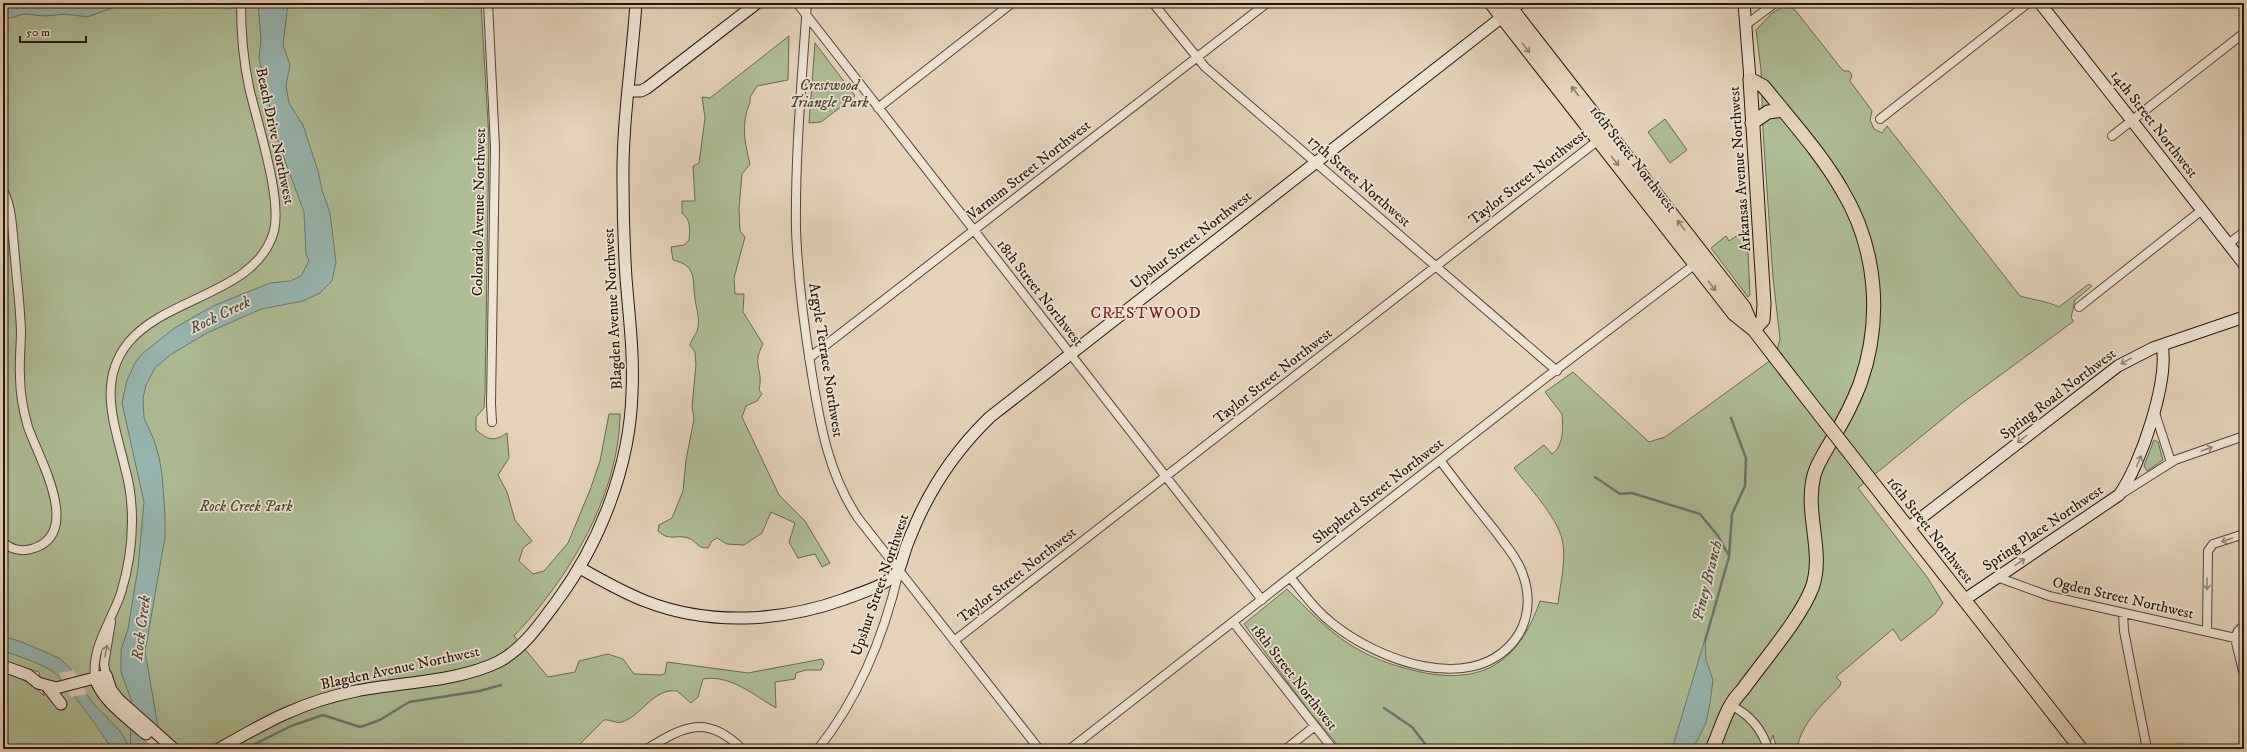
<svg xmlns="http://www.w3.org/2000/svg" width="2247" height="752" font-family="'IM FELL DW Pica',serif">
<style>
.green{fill:#aebd94;stroke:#696a50}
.water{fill:#96b7b1;stroke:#68776f}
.pier{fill:#e5d2b8}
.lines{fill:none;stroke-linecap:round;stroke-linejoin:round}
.stream{stroke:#68776f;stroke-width:2.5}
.street-casing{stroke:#544537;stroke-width:10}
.secondary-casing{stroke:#24160c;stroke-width:13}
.primary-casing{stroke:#24160c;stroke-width:15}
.street{stroke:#eee2d1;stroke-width:8}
.secondary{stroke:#eee2d1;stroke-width:11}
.primary{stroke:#e5d2b8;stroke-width:13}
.primary-bridge-casing{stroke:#24160c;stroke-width:15;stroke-linecap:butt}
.primary-bridge{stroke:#e5d2b8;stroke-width:13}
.oneway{stroke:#8e7d6b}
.oneway2{stroke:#938678}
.labels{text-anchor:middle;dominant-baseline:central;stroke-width:3.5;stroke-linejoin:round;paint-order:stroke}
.park-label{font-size:15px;font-style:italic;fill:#4d4835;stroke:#eee2d1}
.street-label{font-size:15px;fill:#24160c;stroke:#eee2d1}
.neighbourhood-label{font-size:16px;letter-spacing:1px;fill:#7a1f14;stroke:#eee2d1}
.water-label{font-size:16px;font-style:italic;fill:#4c4e46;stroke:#eee2d1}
</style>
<rect width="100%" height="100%" fill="#e5d2b8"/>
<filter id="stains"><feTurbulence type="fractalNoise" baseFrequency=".005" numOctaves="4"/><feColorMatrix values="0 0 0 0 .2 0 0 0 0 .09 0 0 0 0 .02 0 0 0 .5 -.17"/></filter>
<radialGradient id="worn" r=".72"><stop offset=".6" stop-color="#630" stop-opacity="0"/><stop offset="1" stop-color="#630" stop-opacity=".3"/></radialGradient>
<path class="green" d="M3,3H481L489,140L485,391L484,408L476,417V430C488,440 494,442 507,433L509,458L498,475L507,492L515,520L532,541L523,548L519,561L533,574L544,571L568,543L590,490L600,461L609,414H620C619,496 568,579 514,636L548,677L575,672L579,661L608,654L623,659L634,674L662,675L665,673L667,662L748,673L822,659L824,663L821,670H806L796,673L795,679L775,682L776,708C755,696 730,674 703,679L698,697L691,703L677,691C653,688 643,715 622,722C616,724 610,719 604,720L575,749H3V672C19,677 33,684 44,696L39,672L3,662Z
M1786,5L1795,10L1840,67L1844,71H1849L1852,75L1850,81L1872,111L1870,120L1874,129L1882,133L1887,126L2020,296C2034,300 2047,301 2059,307L2086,286L2089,284L2092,286L2075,300L2071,318L2074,321L1961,404L1858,488L1927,577L1943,603L1935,614L1901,641L1893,629L1836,677L1841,682L1840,686C1823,704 1801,723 1797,749H1777L1773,735L1767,749H1341L1309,711L1244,624L1287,589C1306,608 1326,629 1349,644C1373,659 1389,664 1416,671C1481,686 1518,664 1540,601L1558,604C1560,584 1567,559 1562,539C1557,517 1528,486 1514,468L1544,445L1552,454C1564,446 1563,427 1562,414L1545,392L1573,372L1649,442L1665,437L1775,357L1780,339L1773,278L1763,130L1761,70L1756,30L1772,13Z
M789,36L788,80L757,86L750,97C751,105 747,107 746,115C742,132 746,147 750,164L742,174L739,209L740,231L745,237L734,278L735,294H744L743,312L763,344C751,366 764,369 759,390L762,394L757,401L746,406L742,417L779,495L805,521L830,563L822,567L815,554L798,558L789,542L795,523L771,512L762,533L744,545L727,544L717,538L712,541L708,548C695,548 698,541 688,538C676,534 670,542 658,531L659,525L672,518L683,491L686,460L694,419L692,406L696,365L695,352L690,345C691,340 695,336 697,331C701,320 696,309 695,298C692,277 697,266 673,260L671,247L684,245L689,240C690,229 691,220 682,213V201H695L693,166L699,163L705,118L702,97L710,98Z
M815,43L855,96L821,122L809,123Z
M1665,119L1687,150L1670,163L1648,132Z
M1747,229L1750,295L1748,297L1711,248L1726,236L1729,241Z
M2154,440L2158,442L2163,460L2147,471L2144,466Z"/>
<path class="water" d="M6,3H126L87,17L66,14L45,16L24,14L3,20V4Z
M258,3H288L283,45L290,65L286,85L289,103L303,125L318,171L322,190L330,213L336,262L332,281L320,293L303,301L261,309L207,333L170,355L155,368L146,385L143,398L144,418L154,440L159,457L162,474L165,515V537L145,652L162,749H112C103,735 63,677 52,671C37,662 19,656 3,651V636L22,642L59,658L69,667L92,702L120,731L130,748L132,702L121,672V650L128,629L138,568L144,502L122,403L127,380L136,361L143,353L176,327L213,306L250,291L270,283L290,281L301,276L309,261L306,254L304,212L276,136L259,58L261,39Z
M1705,639L1706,660L1713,680L1710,703L1706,723L1697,741L1691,749H1672Z"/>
<path class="pier" d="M73,670L80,680L87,694L71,697L66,690L59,673Z
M128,699L160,728L164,749H155L129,725Z"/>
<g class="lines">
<path class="stream" d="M1595,477L1620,494L1632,493L1700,514L1718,536L1729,556
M1705,641L1729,557L1732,514L1745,486L1746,458L1731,418
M1384,708L1412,727L1426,745L1448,749
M245,749L291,726L323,715L360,727L380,720L409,702L480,691L501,685"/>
<defs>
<path id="street" d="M488,3L495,147L491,404L492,422
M797,3L1262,600
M807,3C802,79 795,154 796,230C798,279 804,327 812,375C820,425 829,475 858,518L1039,749
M1153,3L1205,67L1557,371
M1747,24L1775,3
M878,108L1012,3
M1880,119L2028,3
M2112,136L2244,33
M3,190C12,207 12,228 14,246C16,274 20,302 21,331C21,346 19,361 20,376C20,393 23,410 28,427C38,457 85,535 31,549C21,552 10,549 3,542
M2228,244L2244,232
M2079,307L2202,210
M809,358L1267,3
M2154,410L2171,462
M2121,494L2175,460L2244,436
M1290,577C1304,594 1316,611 1333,624C1378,660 1470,695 1514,641C1529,622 1531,597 1523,575C1518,559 1506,546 1496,532C1477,508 1458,485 1440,460
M1997,577L2049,596L2244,640
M2123,613L2124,631L2147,749
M1233,622L1333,749
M2244,625L2238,631L2235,638L2244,675
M2207,632L2208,551L2213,544L2244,534
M954,641L1601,138
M106,675L104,664L111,622
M95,677C91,648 112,620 121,593C128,570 132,546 132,521C132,503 130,485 125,468C115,425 97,382 128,343C165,297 254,294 273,234C284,202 257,123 249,87C243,59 241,31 241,3
M1730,705C1749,714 1762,729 1768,749
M647,749C684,726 707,714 742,749
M818,749C860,696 884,636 899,571
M1070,749L1544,379L1698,262
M1286,749L1315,726"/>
<path id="secondary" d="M1744,3L1750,79
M2040,3L2244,264
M628,91H641L647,88L757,3
M1908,528L2118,366L2153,348L2244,317
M580,568C601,580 622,592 645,601C709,626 781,622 845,599C862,592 887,586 898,571C901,566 902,559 904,554C907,543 912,533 916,523C934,482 958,448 990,417L1520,3
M1964,600L2119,495C2141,465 2169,380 2162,345
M3,666L28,675L38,683L56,688L106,675L111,690L118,699L174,749
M95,677C101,700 129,719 146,734
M47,686L61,704
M219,749C266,722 301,702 356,691C401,682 457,682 498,662C523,649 540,624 557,601C600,543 630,466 632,393C634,354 629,316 626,278C624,246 623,214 623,183C622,123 632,63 636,3"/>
<path id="primary" d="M1491,3L1734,314L1754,330L1802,392
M1507,3L1744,307L1753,328
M1752,123L1768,112L1783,110
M1869,478L2081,749
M1712,749C1719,735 1723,718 1731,705C1734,699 1740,693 1744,688C1764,660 1800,619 1812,588C1825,552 1804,514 1814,475C1818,461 1827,449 1834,436C1844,420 1853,402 1860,384C1883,320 1877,248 1842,190C1822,155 1794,124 1769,93L1763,86L1750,79L1764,304L1763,320L1754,330"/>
</defs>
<use href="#street" class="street-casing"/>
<use href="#secondary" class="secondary-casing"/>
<use href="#primary" class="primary-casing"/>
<use href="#street" class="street"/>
<use href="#secondary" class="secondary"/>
<use href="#primary" class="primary"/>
<defs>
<path id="primary-bridge" d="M1802,392L1869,478"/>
</defs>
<use href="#primary-bridge" class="primary-bridge-casing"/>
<use href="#primary-bridge" class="primary-bridge"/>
</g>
<defs><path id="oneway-shaft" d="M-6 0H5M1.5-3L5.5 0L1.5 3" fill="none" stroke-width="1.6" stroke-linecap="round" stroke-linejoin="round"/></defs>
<g class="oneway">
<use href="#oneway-shaft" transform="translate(1526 48) rotate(52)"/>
<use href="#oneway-shaft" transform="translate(1575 91) rotate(-128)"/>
<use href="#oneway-shaft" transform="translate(1615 161) rotate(52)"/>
<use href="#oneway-shaft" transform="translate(1681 225) rotate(-128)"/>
<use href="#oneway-shaft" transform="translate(1712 286) rotate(53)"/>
</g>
<g class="oneway2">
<use href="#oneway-shaft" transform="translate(2126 361) rotate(151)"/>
<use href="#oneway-shaft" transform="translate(2022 439) rotate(142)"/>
<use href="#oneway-shaft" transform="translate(2207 449) rotate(-19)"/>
<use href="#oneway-shaft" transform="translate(2139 461) rotate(-67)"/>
<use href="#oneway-shaft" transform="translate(2227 540) rotate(161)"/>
<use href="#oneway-shaft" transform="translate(2020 562) rotate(-34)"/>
<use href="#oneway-shaft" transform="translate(2207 584) rotate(90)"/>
<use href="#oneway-shaft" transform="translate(106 651) rotate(-79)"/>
</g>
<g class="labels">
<g class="park-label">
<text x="829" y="85">Crestwood<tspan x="829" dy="17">Triangle Park</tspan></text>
<text x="246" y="506">Rock Creek Park</text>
</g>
<g class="street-label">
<text transform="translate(2154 124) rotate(52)">14th Street Northwest</text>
<text transform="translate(275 136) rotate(78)">Beach Drive Northwest</text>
<text transform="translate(1633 159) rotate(52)">16th Street Northwest</text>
<text transform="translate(1740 169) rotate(-94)">Arkansas Avenue Northwest</text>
<text transform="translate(1029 170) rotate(-38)">Varnum Street Northwest</text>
<text transform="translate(1528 177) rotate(-38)">Taylor Street Northwest</text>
<text transform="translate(1359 181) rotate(41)">17th Street Northwest</text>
<text transform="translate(479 212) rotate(-89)">Colorado Avenue Northwest</text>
<text transform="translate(1191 240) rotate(-38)">Upshur Street Northwest</text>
<text transform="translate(1040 293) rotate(52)">18th Street Northwest</text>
<text transform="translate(613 309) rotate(-93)">Blagden Avenue Northwest</text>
<text transform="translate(826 360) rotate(81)">Argyle Terrace Northwest</text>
<text transform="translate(1273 376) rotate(-38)">Taylor Street Northwest</text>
<text transform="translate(2058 394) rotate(-37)">Spring Road Northwest</text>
<text transform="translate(1378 491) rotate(-38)">Shepherd Street Northwest</text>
<text transform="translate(2043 528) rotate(-34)">Spring Place Northwest</text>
<text transform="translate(1930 530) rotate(52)">16th Street Northwest</text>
<text transform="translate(1017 575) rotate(-38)">Taylor Street Northwest</text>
<text transform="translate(880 585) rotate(-71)">Upshur Street Northwest</text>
<text transform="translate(2123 598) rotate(13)">Ogden Street Northwest</text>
<text transform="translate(400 668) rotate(-12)">Blagden Avenue Northwest</text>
<text transform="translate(1294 677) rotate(52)">18th Street Northwest</text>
</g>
<g class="neighbourhood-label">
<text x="1146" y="313">CRESTWOOD</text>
</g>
<g class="water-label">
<text transform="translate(220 315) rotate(-26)">Rock Creek</text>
<text transform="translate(1707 581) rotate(-76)">Piney Branch</text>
<text transform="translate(141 628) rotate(-83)">Rock Creek</text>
</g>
</g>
<rect width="2247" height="752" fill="none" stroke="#e5d2b8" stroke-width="16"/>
<rect x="4" y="4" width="2239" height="744" fill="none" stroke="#24160c" stroke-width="2"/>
<rect x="8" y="8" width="2231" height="736" fill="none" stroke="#24160c"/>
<path d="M20 36v6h66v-6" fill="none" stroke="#24160c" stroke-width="2"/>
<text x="26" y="36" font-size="12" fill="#24160c" stroke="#eee2d1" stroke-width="3" paint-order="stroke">50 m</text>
<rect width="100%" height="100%" filter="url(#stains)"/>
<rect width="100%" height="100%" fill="url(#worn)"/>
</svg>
